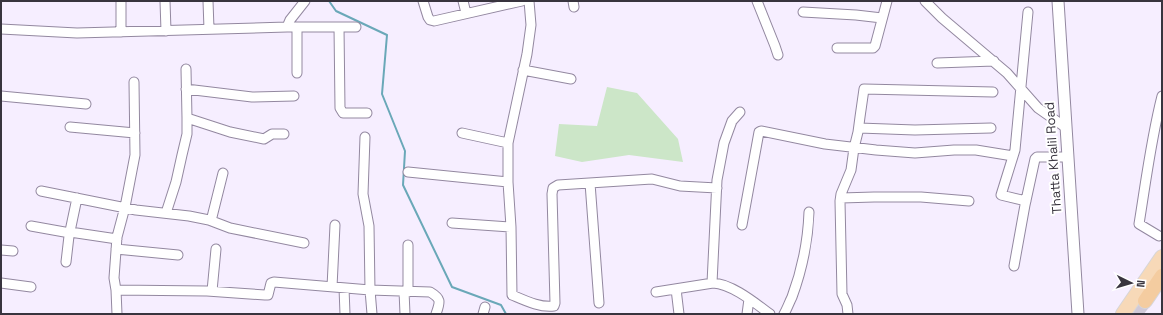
<svg xmlns="http://www.w3.org/2000/svg" width="1163" height="315" font-family="'Space Grotesk',sans-serif">
<style>
.green{fill:#cce6c8}
.lines{fill:none;stroke-linecap:round;stroke-linejoin:round}
.stream{stroke:#6aa8b8;stroke-width:2}
.trunk-tunnel{stroke:#d0c9d8;stroke-width:14;stroke-dasharray:14 7;stroke-linecap:butt}
.minor-casing{stroke:#9388a0;stroke-width:11}
.tertiary-casing{stroke:#9388a0;stroke-width:13}
.primary-casing{stroke:#d7d6d8;stroke-width:16}
.trunk-casing{stroke:#d7d6d8;stroke-width:16}
.minor{stroke:#fff;stroke-width:9}
.tertiary{stroke:#fff;stroke-width:11}
.primary{stroke:#f7d9b8;stroke-width:14}
.trunk{stroke:#f4cca0;stroke-width:14}
.labels{text-anchor:middle;dominant-baseline:central;stroke-width:4;stroke-linejoin:round;paint-order:stroke}
.street-label{font-size:13px;fill:#38343e;stroke:#fff}
</style>
<rect width="100%" height="100%" fill="#f6eeff"/>
<path class="green" d="M607,87L637,93L678,139L683,162L629,155L582,162L555,156L559,124L597,126Z"/>
<g class="lines">
<path class="stream" d="M329,1L336,11L387,35L382,94L405,151L403,185L452,287L501,305L506,314"/>
<path class="trunk-tunnel" d="M1135,314L1145,301"/>
<defs>
<path id="minor" d="M121,1V32
M165,1L166,31
M208,1L209,29
M423,1L428,17L430,20L434,21L522,1
M463,1L466,13
M529,1L531,25L527,54L508,143V182L511,227L512,295C524,300 540,308 554,306L555,303L552,194L553,188L558,185L652,179L680,186L717,188
M573,1L574,7
M757,1L775,46L778,55
M925,1L942,18L1007,73L1038,108L1065,127
M803,12L856,15L882,18
M287,27L290,20L305,1
M339,27L340,108L343,113H367
M1,29L77,33L287,27H356
M837,48H873L875,46L887,1
M937,63L994,61
M186,69L187,118
M523,70L571,79
M297,73V27
M186,89L252,97L294,96
M1,96L86,104
M70,127L135,133
M859,128L915,130L991,128
M462,133L508,143
M365,137L363,194L369,226L370,290L372,314
M408,172L508,182
M590,183L599,303
M41,191L136,210L189,216L209,220L230,228L304,243
M841,198L874,197H921L969,201
M1026,201L1001,195L1015,150L1028,12
M166,213L176,182L182,155L187,134V118L230,132L264,139L272,134H284
M211,221L223,173
M452,223L511,227
M742,225L759,132L761,131L825,144L876,150L915,153L954,150H976L1013,156
M31,226L70,233
M70,232L117,239
M1159,236L1139,224C1146,181 1151,139 1162,96
M116,249L178,255
M1,250L13,251
M66,262L69,236L77,198
M1014,266L1025,205L1035,159L1037,157H1067
M1,283L31,287
M712,283L717,180L724,143L732,121L740,112
M332,287L335,225
M344,288L345,314
M676,289L679,314
M116,290L207,291L265,295H268L271,283L274,282L370,290L430,292C442,299 440,302 436,314
M212,291L216,249
M404,291L405,314
M408,292V245
M656,292L713,283C732,284 755,303 770,314
M117,314L116,290L114,278L117,237L125,207L135,155L134,82
M483,314L485,307
M747,314L749,299
M784,314C787,309 789,303 792,297C802,270 808,240 809,212
M848,314L847,305L842,294L840,201L841,194L851,170L854,148L858,132L860,117L864,89L993,92"/>
<path id="tertiary" d="M1058,1L1078,314"/>
<path id="primary" d="M1123,314L1162,257"/>
<path id="trunk" d="M1145,301L1162,276"/>
</defs>
<use href="#minor" class="minor-casing"/>
<use href="#tertiary" class="tertiary-casing"/>
<use href="#primary" class="primary-casing"/>
<use href="#trunk" class="trunk-casing"/>
<use href="#minor" class="minor"/>
<use href="#tertiary" class="tertiary"/>
<use href="#primary" class="primary"/>
<use href="#trunk" class="trunk"/>
</g>
<g class="labels">
<g class="street-label">
<text transform="translate(1053 158) rotate(-94)">Thatta Khalil Road</text>
</g>
</g>
<rect width="1163" height="315" fill="none" stroke="#38343e" stroke-width="4"/>
<g transform="translate(1131 283) rotate(95)" stroke="#ffffff" stroke-width="3" paint-order="stroke">
<path d="M0-3L7 15L0 10L-7 15Z" fill="#38343e"/>
<text y="-6" font-size="11" font-weight="bold" text-anchor="middle" fill="#38343e">N</text>
</g>
</svg>
